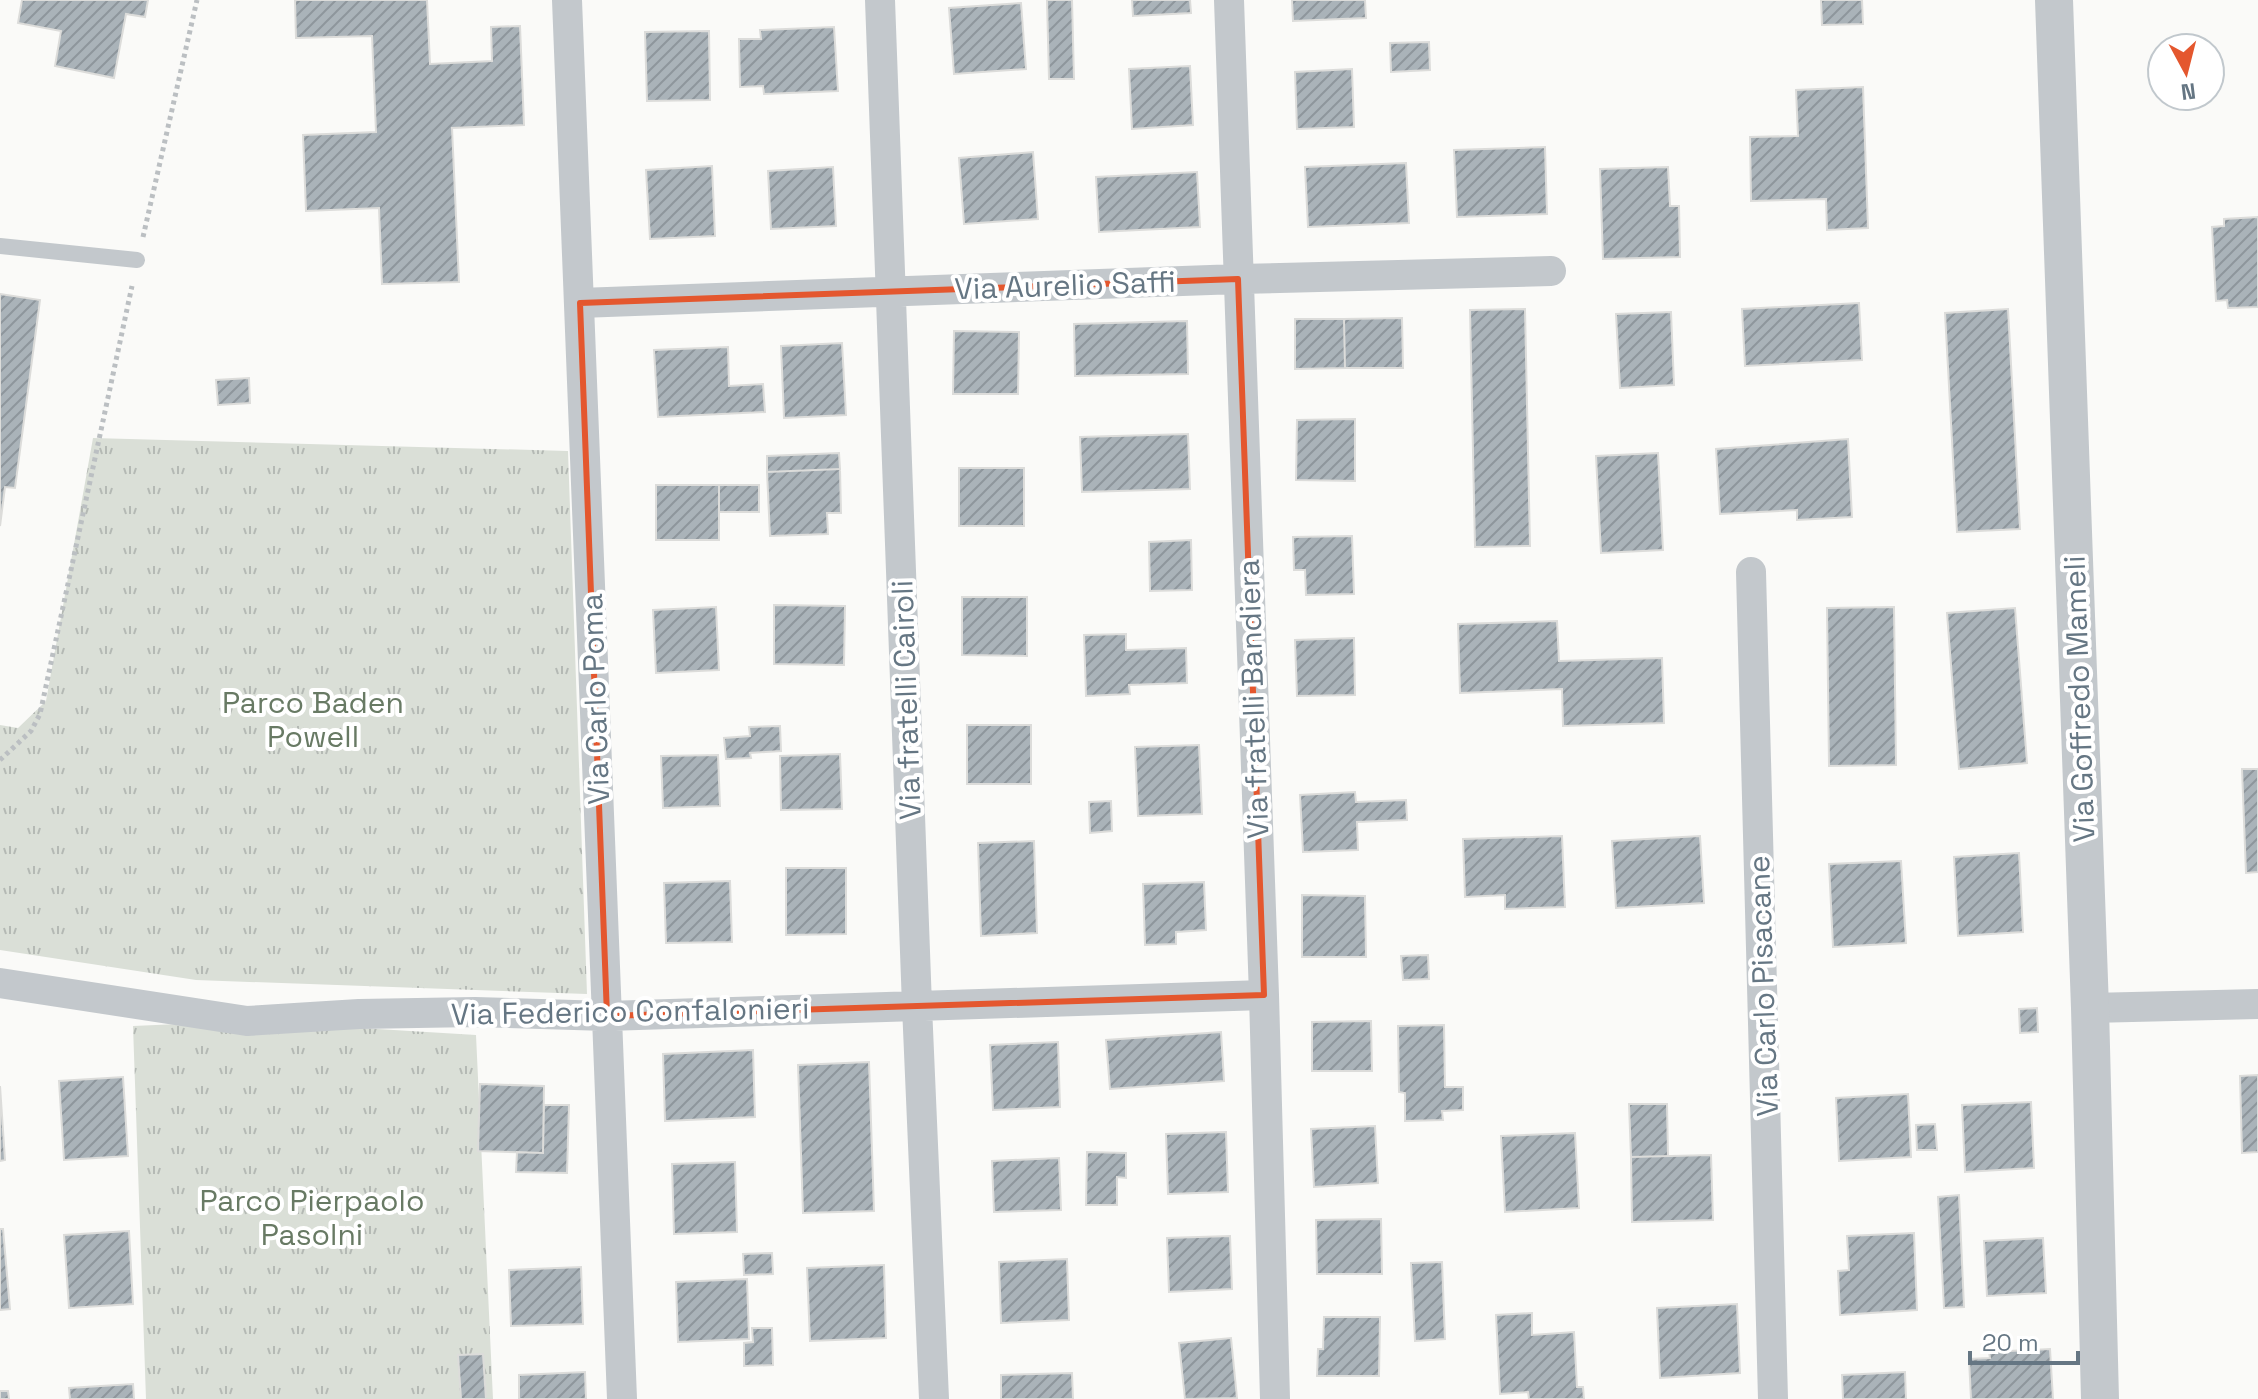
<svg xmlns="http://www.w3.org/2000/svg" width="2258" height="1399" font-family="'Space Grotesk',sans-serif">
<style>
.grass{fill:url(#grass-tufts)}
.building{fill:url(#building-hatch);stroke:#dcdcda;stroke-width:2}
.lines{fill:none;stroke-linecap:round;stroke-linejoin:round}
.path{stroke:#bbbfc2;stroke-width:5;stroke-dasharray:4 4;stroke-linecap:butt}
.service{stroke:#c3c8cc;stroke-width:16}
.minor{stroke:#c3c8cc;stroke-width:30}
.tertiary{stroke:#c3c8cc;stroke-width:38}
.marked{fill:none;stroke:#e4572e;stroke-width:6;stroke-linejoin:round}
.labels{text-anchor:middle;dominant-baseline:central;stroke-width:8;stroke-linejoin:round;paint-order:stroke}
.street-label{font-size:30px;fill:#657683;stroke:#fff}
.park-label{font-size:30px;fill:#687a64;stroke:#fff}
</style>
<defs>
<pattern id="grass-tufts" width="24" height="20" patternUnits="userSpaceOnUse" patternTransform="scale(2)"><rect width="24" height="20" fill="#dadfd7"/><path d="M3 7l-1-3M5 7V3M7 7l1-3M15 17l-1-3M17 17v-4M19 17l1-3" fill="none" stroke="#b4b9b4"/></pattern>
<pattern id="building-hatch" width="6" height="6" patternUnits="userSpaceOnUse" patternTransform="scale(2)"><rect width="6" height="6" fill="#aab3b9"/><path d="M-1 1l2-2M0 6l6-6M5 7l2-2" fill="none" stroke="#8e969c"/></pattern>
</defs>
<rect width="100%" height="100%" fill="#fafaf8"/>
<path class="grass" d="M93,438L568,451L587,994L196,980L0,950V725L18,728L46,701Z
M247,1021L476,1035L493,1399H146L133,1026Z"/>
<path class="building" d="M22,0H148L145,17L126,14L114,78L55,66L61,31L18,23Z
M295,0H427L430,64L492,61L491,27L520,26L524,125L452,128L459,282L382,284L379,208L306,211L303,135L376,132L372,36L296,38Z
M1047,0H1072L1074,79H1049Z
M1132,0H1190L1191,13L1133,16Z
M1292,0H1365L1366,18L1293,21Z
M1821,0H1862L1863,24L1822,25Z
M1021,3L1026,69L954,74L949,8Z
M834,27L838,91L764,94L763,86L740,87L739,39H761L760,30Z
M709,31L710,100L647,101L645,32Z
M1429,42L1430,70L1391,72L1390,43Z
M1190,66L1193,125L1132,129L1129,69Z
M1352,69L1354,127L1297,129L1295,72Z
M1863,87L1868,228L1827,230L1826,199L1751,201L1750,137L1798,136L1796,90Z
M1545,147L1547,214L1457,217L1454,150Z
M1033,152L1038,219L964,224L959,158Z
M1406,163L1409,223L1308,227L1305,167Z
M712,166L715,236L650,239L646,170Z
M833,167L836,226L771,229L768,171Z
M1668,167L1670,206H1679L1680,257L1603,259L1600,169Z
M1197,172L1200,227L1099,232L1096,177Z
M2258,217V307L2228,308L2227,300L2216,301L2212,227L2224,226V219Z
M0,294L40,300L15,488L5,487L0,526Z
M1859,303L1862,360L1745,366L1742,309Z
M1525,309L1530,546L1475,547L1470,310Z
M2008,309L2020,529L1957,532L1945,313Z
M1671,312L1674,385L1620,388L1616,314Z
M1402,318L1403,368H1345L1344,319Z
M1295,319H1344L1345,368L1295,369Z
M1187,321L1188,374L1075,376L1074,324Z
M954,331L1019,332L1018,394H953Z
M842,343L846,415L784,418L781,346Z
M728,347L729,386L763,384L765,412L658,417L654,350Z
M249,378L250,403L218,405L216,380Z
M1355,419V481L1296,480L1297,420Z
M1188,434L1190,489L1082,492L1080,437Z
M1848,439L1852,517L1797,520V510L1720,514L1716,449Z
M839,453L840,469L767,472V456Z
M1658,453L1663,550L1601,553L1596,456Z
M959,468H1024V526H959Z
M840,469L841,513H827L828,534L770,536L767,472Z
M656,485H719V540H656Z
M719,485H759V512H719Z
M1352,536L1354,594L1306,595L1305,570H1294L1293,537Z
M1191,540L1192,590L1150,591L1149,542Z
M962,597H1027V656L962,655Z
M774,605L845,606L844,665L774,664Z
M716,607L719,670L656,673L653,610Z
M1894,607L1896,765L1829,766L1827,608Z
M2015,608L2027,763L1959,769L1947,613Z
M1557,621L1559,661L1662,658L1664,723L1563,726L1562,689L1460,693L1458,624Z
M1126,634V650L1186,648L1187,683L1129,685L1130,694L1086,696L1084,635Z
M1354,638L1355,695L1297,696L1295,640Z
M967,725H1031V784H967Z
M780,726L781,751L750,753L751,758L726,759L724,738L750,736L749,727Z
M1199,745L1202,814L1138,816L1135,747Z
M840,754L842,809L781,810L780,756Z
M718,755L720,806L663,808L661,756Z
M2242,769H2258V872L2246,873Z
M1355,792L1356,802L1406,800L1407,820L1357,822L1358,850L1303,852L1300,795Z
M1111,801L1112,831L1090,833L1089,802Z
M1562,836L1565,907L1505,909V895L1465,897L1463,839Z
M1700,836L1704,903L1616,908L1612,841Z
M1034,841L1037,933L981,936L978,843Z
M2019,853L2023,932L1958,936L1954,857Z
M1901,861L1906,943L1833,947L1829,864Z
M786,868H846V934L786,935Z
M730,881L732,942L666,943L664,883Z
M1204,882L1206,930L1176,932V944L1145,945L1143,884Z
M1302,895L1365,896L1366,957H1302Z
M1428,955L1429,979L1403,980L1401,956Z
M2037,1008L2038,1032L2020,1033L2019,1009Z
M1371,1021L1372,1071H1312V1022Z
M1444,1025L1445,1087H1463V1110L1442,1111L1443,1120L1405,1121V1093L1399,1092L1398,1026Z
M1221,1032L1224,1081L1110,1089L1106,1040Z
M1058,1042L1060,1107L993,1110L990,1045Z
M753,1050L755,1117L665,1121L663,1054Z
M869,1062L874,1211L803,1213L798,1065Z
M2258,1075V1152L2242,1153L2240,1076Z
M123,1077L128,1156L64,1160L59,1081Z
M480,1084L544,1086L543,1153L478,1151Z
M0,1086L5,1160L0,1161Z
M1908,1094L1911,1157L1839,1161L1836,1098Z
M2031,1102L2034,1168L1965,1172L1962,1105Z
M1629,1104H1667L1668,1156L1631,1157Z
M544,1105H569L567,1173L516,1172L517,1152L543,1153Z
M1935,1124L1937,1150H1917L1916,1125Z
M1375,1126L1378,1183L1314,1187L1311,1129Z
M1226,1132L1228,1192L1168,1194L1166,1134Z
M1575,1133L1579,1208L1505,1212L1501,1136Z
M1087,1152L1126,1153V1178L1117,1177V1205H1086Z
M1711,1155L1713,1220L1632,1222L1631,1157Z
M1059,1158L1061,1210L994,1212L992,1161Z
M735,1162L737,1232L674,1234L672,1164Z
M1959,1195L1964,1307L1944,1308L1938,1197Z
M1381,1219L1382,1274H1317L1316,1220Z
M0,1229H3L10,1309L0,1310Z
M129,1231L133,1304L69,1308L64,1235Z
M1914,1233L1917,1310L1840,1315L1838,1271L1849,1270L1847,1236Z
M1230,1236L1232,1289L1169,1292L1167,1238Z
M2043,1238L2046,1293L1987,1296L1984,1241Z
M772,1253L773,1274L744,1275L743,1254Z
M1067,1259L1069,1320L1001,1323L999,1262Z
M1442,1262L1445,1339L1415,1341L1411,1263Z
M884,1265L886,1338L810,1341L807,1268Z
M581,1267L583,1324L511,1326L509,1270Z
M747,1279L749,1339L678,1342L676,1282Z
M1737,1304L1740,1373L1660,1378L1657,1308Z
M1532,1313V1335L1574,1332L1577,1387H1583L1584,1399H1529L1528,1392L1500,1394L1496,1315Z
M1324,1317H1380L1379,1376H1317L1318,1349H1323Z
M752,1328H772L773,1365L744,1366V1343L753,1342Z
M1231,1338L1237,1398L1185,1399L1179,1343Z
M2050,1349L2053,1399H1971L1969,1359L1990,1358L1989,1352Z
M483,1354L486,1399H461L458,1355Z
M585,1372L586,1399H519V1375Z
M1905,1372L1906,1399H1843L1842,1375Z
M1072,1373L1073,1399H1001V1375Z
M133,1384L134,1399H70L69,1388Z
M0,1391H8L9,1399H0Z"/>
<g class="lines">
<path class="path" d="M143,237L197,0
M0,760L31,731L40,714L132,286"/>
<path class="service" d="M0,246L137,260"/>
<path class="minor" d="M567,0L622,1399
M880,0L917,1006L934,1399
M1229,0L1264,995L1275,1399
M580,303L1238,279L1551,271
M1751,572L1773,1399
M0,983L247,1021L359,1014L475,1012L607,1016L1264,995
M2090,1008L2258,1004"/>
<path class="tertiary" d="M2054,0L2090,1008L2100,1399"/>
</g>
<path class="marked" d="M1238,279L1264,995L607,1016L580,303Z"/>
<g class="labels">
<g class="street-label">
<text transform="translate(1065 285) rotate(-2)">Via Aurelio Saffi</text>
<text transform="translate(595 699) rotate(-92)">Via Carlo Poma</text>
<text transform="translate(1253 699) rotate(-92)">Via fratelli Bandiera</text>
<text transform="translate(2079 699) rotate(-92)">Via Goffredo Mameli</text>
<text transform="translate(906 700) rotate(-92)">Via fratelli Cairoli</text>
<text transform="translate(1763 986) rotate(-92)">Via Carlo Pisacane</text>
<text transform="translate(630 1011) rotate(-1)">Via Federico Confalonieri</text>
</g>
<g class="park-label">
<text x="313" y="702">Parco Baden<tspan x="313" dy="34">Powell</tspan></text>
<text x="312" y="1200">Parco Pierpaolo<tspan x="312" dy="34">Pasolni</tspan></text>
</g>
</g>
<g transform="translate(2186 72) rotate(173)"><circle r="38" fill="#ffffff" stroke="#c1c8cd" stroke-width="2"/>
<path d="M0-6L14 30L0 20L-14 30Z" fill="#e4572e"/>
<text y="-12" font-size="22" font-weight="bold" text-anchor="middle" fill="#657683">N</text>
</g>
<path d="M1970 1351v12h108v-12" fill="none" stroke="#657683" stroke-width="4"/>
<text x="1982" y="1351" font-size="24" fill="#657683" stroke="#ffffff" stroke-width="6" paint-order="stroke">20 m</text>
</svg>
